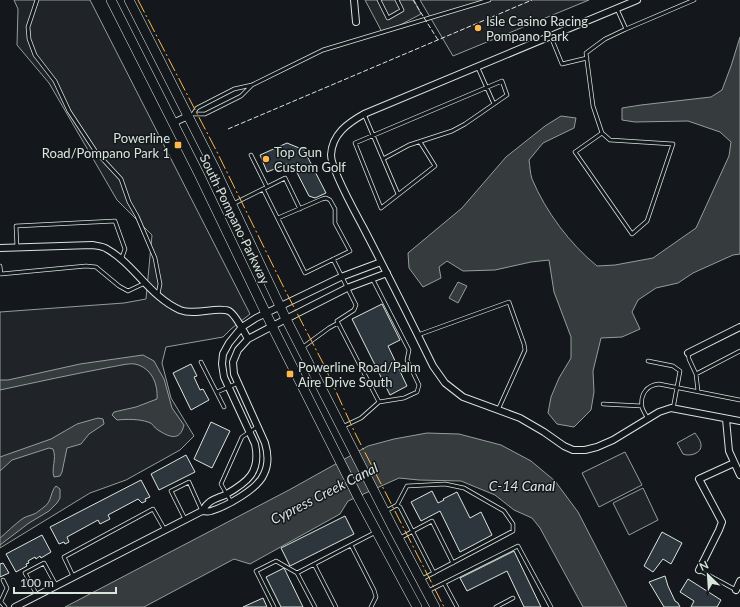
<svg xmlns="http://www.w3.org/2000/svg" width="740" height="607" font-family="Lato,sans-serif">
<style>
.green{fill:#202428;stroke:#939e99}
.parking{fill:#24282b;stroke:#939e99}
.water{fill:#363b3e;stroke:#939e99}
.building{fill:#2c363c;stroke:#d8e6dc}
.lines{fill:none;stroke-linecap:round;stroke-linejoin:round}
.lane-casing{stroke:#d8e6dc;stroke-width:4.5}
.street-casing{stroke:#d8e6dc;stroke-width:8}
.secondary-casing{stroke:#d8e6dc;stroke-width:10}
.lane{stroke:#14181c;stroke-width:3}
.street{stroke:#14181c;stroke-width:6}
.secondary{stroke:#14181c;stroke-width:9}
.fence{stroke:#d8e6dc;stroke-width:1;stroke-dasharray:5 2;stroke-linecap:butt}
.power{stroke:#ffb74d;stroke-width:1;stroke-dasharray:14 3 2 3;stroke-linecap:butt}
.poi-dot{fill:#ffb74d;stroke:#14181c;stroke-width:1.5}
.labels{text-anchor:middle;dominant-baseline:central;stroke-width:3;stroke-linejoin:round;paint-order:stroke}
.poi-label{font-size:13px;fill:#d8e6dc;stroke:#14181c;text-anchor:start}
.street-label{font-size:13px;fill:#d8e6dc;stroke:#14181c}
.water-label{font-size:14px;font-style:italic;fill:#d8e6dc;stroke:#14181c}
</style>
<rect width="100%" height="100%" fill="#14181c"/>
<path class="green" d="M14,0H90L250,314L231,329L223,337L166,347L162,363L171,398L194,436L180,450L126,480L90,493L0,548V312L124,303L146,299L152,235L117,200L49,83L17,45L18,9Z
M420,0H589L453,56Z
M695,433C697,436 701,441 701,445C702,453 690,457 683,454L677,443Z
M625,452L642,485L599,507L582,473Z
M643,488L658,520L629,535L613,503Z"/>
<path class="parking" d="M365,0H414L421,14L383,34Z"/>
<path class="water" d="M740,37V254L733,255L693,273L678,283L656,288L638,300L632,312L640,329L622,337L601,338L593,371L594,392L591,410L574,427L557,424L548,413L551,397L559,378L571,358V337L554,292L549,260L531,262L495,270L463,271L447,261L439,267L441,278L423,287L409,268L408,253L462,208L506,157L545,126L561,116L576,118L574,128L543,143L529,160C530,166 530,173 532,179C546,212 570,244 597,266L615,265L653,258L696,228L729,156L731,142L720,132L688,121L635,122L622,120V108L641,105L711,97L722,90L731,66Z
M458,282L467,286L458,303L449,298Z
M143,355L154,361L160,372L164,379L172,408L184,425C180,442 169,437 158,430C154,428 153,423 148,422C139,419 127,419 117,420L112,415L114,412L136,407L157,399C158,384 152,368 135,364C128,363 118,366 111,367C74,374 37,382 0,390V380H8L80,364Z
M98,418L103,419L104,424L89,434L81,444L67,448L62,472L60,476L54,477C51,468 57,459 53,449L49,448L12,460L0,471V457L51,439L77,424Z
M427,433L459,434L501,445L531,461L555,481L578,512L627,607H583L540,528L532,518L514,510L495,495L461,481L419,480L399,478L348,501L340,514L250,564L234,559L144,607H65L289,490L368,446L394,439Z
M56,486L60,489V498L57,503L49,511L29,523L0,545V538C7,532 14,525 22,519C26,516 30,516 34,514C37,513 41,509 44,507C52,502 50,492 56,486Z"/>
<path class="building" d="M287,143L304,150L326,193L315,198L309,196L294,167L287,164L267,172L260,155Z
M382,304L400,340L388,346L407,386L390,395L352,319Z
M191,364L197,376L194,377L200,390L203,389L209,400L191,410L173,373Z
M211,422L230,431L212,468L194,459Z
M186,455L195,472L159,490L151,474Z
M141,480L150,497L145,499L146,501L142,503L138,499L108,515L110,519L100,524L98,520L67,537L69,542L65,544L64,542L59,544L50,527Z
M432,491L438,503L444,500L443,499L457,492L470,518L481,512L492,535L460,552L440,511L421,521L411,502Z
M345,516L354,534L290,566L281,548Z
M662,532L682,543L671,564L663,559L653,572L644,566Z
M42,535L51,552L41,558L40,556L36,559L35,557L28,561L29,563L26,564L27,566L16,572L6,554Z
M514,551L541,607H524L507,571L467,591L460,578Z
M3,563L9,573L0,577V564Z
M284,568L303,607H281L266,577Z
M665,576L668,586L675,601L678,603L680,607H664L649,582Z
M688,579L721,600L717,607H691L694,601L680,592Z
M263,598L267,607H243Z"/>
<g class="lines">
<defs>
<path id="lane" d="M37,0L28,27L29,39L35,55L55,81L69,111L96,152L121,179L129,202L137,216L155,258L160,284L158,294
M379,0L388,18L402,10L397,0
M626,29L694,0
M551,37L562,64L587,58
M193,114L197,108L234,89L252,85L323,50L489,0
M193,114H205L241,96L252,85
M364,114L398,194
M602,133L575,152L632,234L647,221L673,144L610,140L602,133L593,106L586,53L605,39L626,29L617,9
M420,142L435,166L381,208L355,143L502,81L507,95L494,104
M251,155L267,187
M383,159L409,145L452,131L465,124L494,104L478,68
M263,189L305,273L350,251L335,223V209L330,200L326,198L322,199L278,218
M233,204L285,178L300,209
M17,248L16,226L115,221L125,249L121,260
M333,259L356,305L354,310L337,321L379,402
M0,266L1,274L86,266L96,267L119,286L128,291L145,283
M418,335L509,302L524,344L525,350L498,410
M303,347L329,328L338,323
M688,353L689,359L696,374L698,391
M648,361L673,366L680,371L673,409
M201,362L224,407
M696,374L740,351
M217,392L238,383
M603,404L642,406
M648,419C646,415 643,411 642,407C640,394 647,385 659,384L740,400
M342,427L361,418L379,402L404,398L417,392L419,385L407,360L409,350L372,278
M231,502L221,484L242,437L257,427
M397,505L400,507L434,573
M386,511L397,505L407,486L445,484L464,488L504,511L513,524V531L422,579
M185,519L171,491L189,482L202,511
M400,538L432,521L453,563
M351,545L374,590L376,597L371,607
M314,564L336,607
M699,570L736,590
M297,573L376,532
M73,576L64,557L153,509L165,530
M444,583L457,607
M428,591L518,546L551,607
M37,595L25,573L44,563L56,585
M0,601L5,607
M1,601L7,588L3,580
M274,607L256,571L276,561L297,573L315,607
M496,607L513,598"/>
<path id="street" d="M354,0L356,22
M637,0L364,114C348,123 332,134 331,155C331,169 355,212 363,227C387,273 410,319 433,366L445,383L463,397L520,418L544,432L564,446L573,450H585L597,447L613,440L659,412L671,408L740,421
M173,123L188,116
M0,248L92,245C97,246 103,246 107,249C134,264 150,297 180,310C196,316 217,306 229,311C236,315 244,332 248,339
M688,353L740,327
M726,419L729,451L740,475
M202,511C205,511 209,512 211,511C227,506 258,489 264,474C269,464 268,453 265,443L234,374L233,362L238,350L248,339L286,319L347,288L387,273
M699,570L719,530L722,522L699,479L734,463
M736,590L740,581
M15,607L202,511C209,500 213,500 225,495C248,482 261,472 255,444L224,377L222,364L223,354L229,343L242,327L256,318L341,277L381,262"/>
<path id="secondary" d="M111,0L199,174L272,326L359,499L417,607
M129,0L214,167L286,319L394,530L435,607"/>
</defs>
<use href="#lane" class="lane-casing"/>
<use href="#street" class="street-casing"/>
<use href="#secondary" class="secondary-casing"/>
<use href="#lane" class="lane"/>
<use href="#street" class="street"/>
<use href="#secondary" class="secondary"/>
<path class="fence" d="M413,0L438,40
M228,129L532,0"/>
<path class="power" d="M138,0L216,150L286,292L323,363L355,433L444,607"/>
</g>
<g class="poi-dot">
<circle cx="478" cy="28" r="4"/>
<rect x="174" y="141" width="8" height="8" rx="2"/>
<circle cx="266" cy="159" r="4"/>
<rect x="286" y="370" width="8" height="8" rx="2"/>
</g>
<g class="labels">
<g class="poi-label">
<text x="486" y="21">Isle Casino Racing<tspan x="486" dy="15">Pompano Park</tspan></text>
<text x="170" y="138" text-anchor="end">Powerline<tspan x="170" dy="15">Road/Pompano Park 1</tspan></text>
<text x="274" y="152">Top Gun<tspan x="274" dy="15">Custom Golf</tspan></text>
<text x="298" y="367">Powerline Road/Palm<tspan x="298" dy="15">Aire Drive South</tspan></text>
</g>
<g class="street-label">
<text transform="translate(235 219) rotate(64)">South Pompano Parkway</text>
</g>
<g class="water-label">
<text x="522" y="485">C-14 Canal</text>
<text transform="translate(324 493) rotate(-27)">Cypress Creek Canal</text>
</g>
</g>
<g transform="translate(708 575) rotate(335)" stroke="#14181c" stroke-width="3" paint-order="stroke">
<path d="M0-3L7 15L0 10L-7 15Z" fill="#d8e6dc"/>
<text y="-6" font-size="11" font-weight="bold" text-anchor="middle" fill="#d8e6dc">N</text>
</g>
<path d="M14 587v6h102v-6" fill="none" stroke="#d8e6dc" stroke-width="2"/>
<text x="20" y="587" font-size="12" fill="#d8e6dc" stroke="#14181c" stroke-width="3" paint-order="stroke">100 m</text>
</svg>
